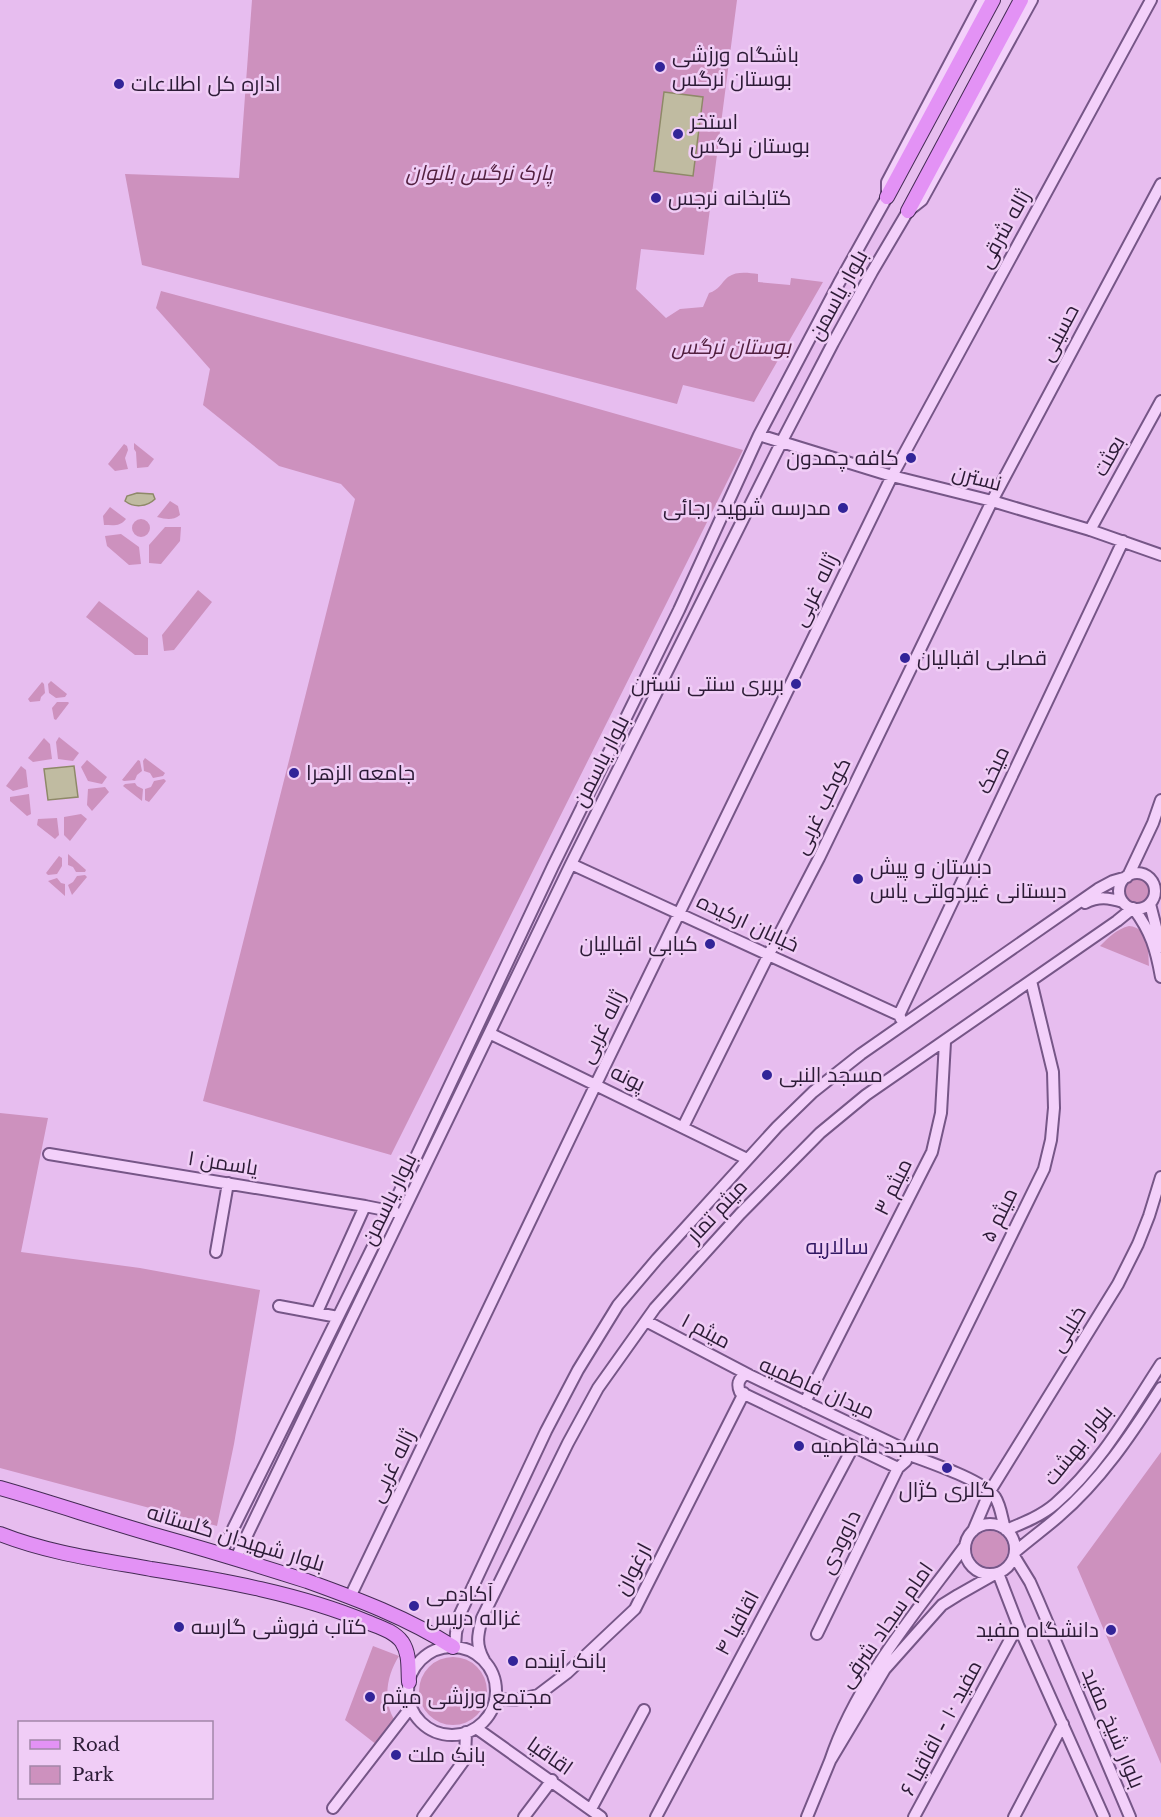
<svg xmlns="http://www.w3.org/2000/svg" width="1161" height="1817" font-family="'Libre Baskerville',Cairo,serif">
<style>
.green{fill:#cd91be}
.water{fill:#c0bba1;stroke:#8e8968;stroke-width:1.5}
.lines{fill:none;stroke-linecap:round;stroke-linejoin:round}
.minor-casing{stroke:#765687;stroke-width:14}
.major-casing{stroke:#442b54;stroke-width:16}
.minor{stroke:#f3d0fa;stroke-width:10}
.major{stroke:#e392f5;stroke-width:14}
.poi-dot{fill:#322498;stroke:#f0cdf6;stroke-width:2}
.labels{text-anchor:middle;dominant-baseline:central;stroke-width:5;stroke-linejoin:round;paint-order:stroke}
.poi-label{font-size:21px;fill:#2c1b36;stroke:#f0cdf6;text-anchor:start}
.park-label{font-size:21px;font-style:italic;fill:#532140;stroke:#f0cdf6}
.street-label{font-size:21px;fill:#2c1b36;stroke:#f0cdf6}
.neighbourhood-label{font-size:22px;fill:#321964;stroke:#f0cdf6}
</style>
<rect width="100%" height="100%" fill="#e7bdef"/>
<path class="green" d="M252,0H737L704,255L641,249L636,289L666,318L680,309L703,307L709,293C719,290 721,283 728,277C737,271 748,273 758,274V282L790,285L791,278L823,282L754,402L683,385L677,404L142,265L125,174L239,178Z
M161,291L546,394L743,450L391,1155L203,1101L355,499L341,484L279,466L203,405L210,369L156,308Z
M134,443L154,459L148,467L137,468L136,452L134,449Z
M124,444L127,446L128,450L125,458L128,469L115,471L108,464Z
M170,501L178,506L180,515C172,521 166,519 157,517Z
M110,507L126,519C120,527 113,525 104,525L103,516Z
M132 528a9 9 0 1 1 18 0a9 9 0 1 1-18 0Z
M165,527H181L180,541L161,564L149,563V545Z
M121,534L139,547L141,564L129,565L107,546L105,536Z
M198,590L212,602L174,650L164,651L162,635Z
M99,601L148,638V655H135L86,617Z
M51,681L67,694L65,697L56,698L49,693L48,684Z
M42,682L44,684L45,693L41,697L40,701L30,702L28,699Z
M57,702H68L69,703L56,720L54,719L52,708Z
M59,737L79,753L73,761L58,759L56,742Z
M44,738L50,744L52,759L33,762L28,758Z
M145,758L165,773L163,776L153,778L150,773L144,771L143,761Z
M87,760L107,777L102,784L88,781L81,767Z
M138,760L140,761L142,771L137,775L135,780L124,781L122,780Z
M21,766L26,770L28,787L13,791L6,786Z
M164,779L166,781L149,802L145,800V789L151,787L154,781Z
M135,783L137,786L143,789L142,801L123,786L125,784Z
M105,787L109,792L92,811L87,805L88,789Z
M29,794L31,814L27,816L10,801V797Z
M81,814L87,819L70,841L64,835V817Z
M57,818L59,835L55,839L37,825L38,819Z
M68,854L86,870L85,872H76L73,867L68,865Z
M59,856L62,858V866L57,874L48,875L46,873Z
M85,875L87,877L72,895L68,885L73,882L77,876Z
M57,878L61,883L65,884V896L48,881Z
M1124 891a13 13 0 1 1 26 0a13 13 0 1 1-26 0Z
M1129,926C1150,928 1148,950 1149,966L1100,946C1109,937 1117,929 1129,926Z
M0,1113L48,1118L21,1252L140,1268L260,1290L234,1444L217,1526L0,1468Z
M1161,1452V1764L1077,1567Z
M972 1549a18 18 0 1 1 36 0a18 18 0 1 1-36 0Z
M373,1646L399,1656C387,1675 382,1700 395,1721L377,1745L345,1720Z
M419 1691a34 34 0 1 1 68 0a34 34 0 1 1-68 0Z"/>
<path class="water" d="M664,92L703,97L693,176L654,171Z
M137,493L153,494L155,499C147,507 134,508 125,501L127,496Z
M74,766L78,797L48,800L44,769Z"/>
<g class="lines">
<defs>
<path id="minor" d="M759,435L892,476L992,501L1090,530L1161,555
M1090,530L1161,401
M571,864L899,1015L901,1019
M1119 891a18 18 0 1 1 36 0a18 18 0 1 1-36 0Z
M1128,876L1153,823L1161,800
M1085,903C1099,896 1109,898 1123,902
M1150,904L1161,947
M1134,909C1151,932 1156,949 1161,977
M899,1015L1123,541
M491,1034L747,1159
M683,1127L769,954L819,858L992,501L1161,184
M49,1154L365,1206L395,1212
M216,1252L228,1183
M279,1306L338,1317
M317,1312L365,1206
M646,1321L749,1375
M745,1375H749L906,1450V1461L898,1468L740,1392C737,1385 738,1379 745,1375Z
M805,1402L932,1152L941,1113L945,1042
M906,1450L1044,1169L1051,1140L1054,1108L1053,1072L1031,981
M907,1454C928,1462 983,1480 995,1497C1001,1506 1002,1519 1005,1529
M965 1549a25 25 0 1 1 50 0a25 25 0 1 1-50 0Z
M1006,1530C1023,1523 1041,1516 1055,1504C1100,1465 1129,1413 1161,1364
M973,1531L990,1491L1118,1284L1138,1244L1149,1216L1161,1177
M965,1546C916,1612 856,1682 830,1761L885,1669L942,1605L958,1595L995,1574
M1015,1552C1029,1540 1044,1529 1058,1517C1101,1480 1131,1435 1161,1388
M221,1553L391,1210L553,866L679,610L759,435L839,283L887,197V182L983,0
M1014,1556L1030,1582L1038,1600L1130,1817
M236,1558L571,864L782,441L833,343L872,272L908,211L922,200L1032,0
M998,1573L1018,1625L1104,1817
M350,1597L596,1084L892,476L1151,0
M817,1634L898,1468
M455,1647L456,1633L460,1614L546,1431L578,1370L618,1305L657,1259L777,1127L813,1092L861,1054L1098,889L1113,881L1127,877
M408 1691a44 44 0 1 1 88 0a44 44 0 1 1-88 0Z
M484,1660C475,1644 478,1634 482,1618L568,1443L598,1388L655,1308L740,1214L820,1133L866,1095L1117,921L1133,908
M495,1699L516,1700L538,1695L567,1673L635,1609L744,1393
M476,1728L601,1817
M333,1808L411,1707
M591,1809L644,1710
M423,1817L465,1759L466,1732
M524,1817L552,1780
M656,1817L853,1447
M807,1817L830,1761
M914,1817L1018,1625
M1014,1817L1063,1724"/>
<path id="major" d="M887,197L993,0
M908,211L1021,0
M0,1488C53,1503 105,1521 158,1536C208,1550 257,1565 307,1581C357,1599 408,1618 453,1647
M0,1534C48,1553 101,1560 151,1569C222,1580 300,1594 367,1622C379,1627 394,1631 402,1642C410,1654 408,1668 409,1682"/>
</defs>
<use href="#minor" class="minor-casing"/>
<use href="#major" class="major-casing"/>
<use href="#minor" class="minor"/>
<use href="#major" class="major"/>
</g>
<g class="poi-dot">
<circle cx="660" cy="67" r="6"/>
<circle cx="119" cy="84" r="6"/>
<circle cx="678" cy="134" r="6"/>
<circle cx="656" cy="198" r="6"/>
<circle cx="911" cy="458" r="6"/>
<circle cx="843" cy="508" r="6"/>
<circle cx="905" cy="658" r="6"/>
<circle cx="796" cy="684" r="6"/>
<circle cx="294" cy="773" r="6"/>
<circle cx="858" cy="879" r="6"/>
<circle cx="710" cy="944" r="6"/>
<circle cx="767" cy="1075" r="6"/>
<circle cx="799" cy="1446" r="6"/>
<circle cx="947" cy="1468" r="6"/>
<circle cx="414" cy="1606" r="6"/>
<circle cx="179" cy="1627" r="6"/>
<circle cx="1111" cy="1630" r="6"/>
<circle cx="513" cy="1661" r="6"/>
<circle cx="370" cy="1697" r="6"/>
<circle cx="396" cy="1755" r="6"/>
</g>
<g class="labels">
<g class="poi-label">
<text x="672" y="55">باشگاه ورزشی<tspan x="672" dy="24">بوستان نرگس</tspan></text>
<text x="131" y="84">اداره کل اطلاعات</text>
<text x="690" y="122">استخر<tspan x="690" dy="24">بوستان نرگس</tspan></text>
<text x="668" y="198">کتابخانه نرجس</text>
<text x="899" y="458" text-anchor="end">کافه چمدون</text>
<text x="831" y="508" text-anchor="end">مدرسه شهید رجائی</text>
<text x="917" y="658">قصابی اقبالیان</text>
<text x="784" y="684" text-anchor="end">بربری سنتی نسترن</text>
<text x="306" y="773">جامعه الزهرا</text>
<text x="870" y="867">دبستان و پیش<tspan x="870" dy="24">دبستانی غیردولتی یاس</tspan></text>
<text x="698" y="944" text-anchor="end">کبابی اقبالیان</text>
<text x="779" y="1075">مسجد النبی</text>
<text x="811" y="1446">مسجد فاطمیه</text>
<text x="947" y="1490" text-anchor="middle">گالری کژال</text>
<text x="426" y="1594">آکادمی<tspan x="426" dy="24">غزاله دریس</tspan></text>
<text x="191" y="1627">کتاب فروشی گارسه</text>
<text x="1099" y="1630" text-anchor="end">دانشگاه مفید</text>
<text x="525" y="1661">بانک آینده</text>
<text x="382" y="1697">مجتمع ورزشی میثم</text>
<text x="408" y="1755">بانک ملت</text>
</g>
<g class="park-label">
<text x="479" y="173">پارک نرگس بانوان</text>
<text x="731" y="347">بوستان نرگس</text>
</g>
<g class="street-label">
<text transform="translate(1004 229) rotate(-61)">ژاله شرقی</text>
<text transform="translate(838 295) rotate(-61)">بلوار یاسمن</text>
<text transform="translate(1059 333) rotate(-62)">حسینی</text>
<text transform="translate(1109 456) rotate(-61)">بعثت</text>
<text transform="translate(977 478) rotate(15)">نسترن</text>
<text transform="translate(815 590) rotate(-64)">ژاله غربی</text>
<text transform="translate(601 761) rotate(-63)">بلوار یاسمن</text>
<text transform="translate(993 770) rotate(-65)">میخک</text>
<text transform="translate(822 806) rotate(-64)">کوکب غربی</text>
<text transform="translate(748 923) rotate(25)">خیابان ارکیده</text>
<text transform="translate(602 1027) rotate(-64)">ژاله غربی</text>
<text transform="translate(628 1078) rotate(26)">پونه</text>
<text transform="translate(223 1163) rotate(9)">یاسمن ۱</text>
<text transform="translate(893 1187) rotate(-64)">میثم ۳</text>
<text transform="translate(389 1199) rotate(-64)">بلوار یاسمن</text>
<text transform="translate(717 1211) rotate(-47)">میثم تمار</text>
<text transform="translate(999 1215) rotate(-64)">میثم ۵</text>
<text transform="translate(1068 1329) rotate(-59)">خلیلی</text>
<text transform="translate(706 1331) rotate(28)">میثم ۱</text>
<text transform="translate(817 1388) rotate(24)">میدان فاطمیه</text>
<text transform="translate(1078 1445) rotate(-51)">بلوار بهشت</text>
<text transform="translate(392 1466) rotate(-64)">ژاله غربی</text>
<text transform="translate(236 1538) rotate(17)">بلوار شهیدان گلستانه</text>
<text transform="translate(840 1542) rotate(-64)">داوودی</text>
<text transform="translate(633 1569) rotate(-62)">ارغوان</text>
<text transform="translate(737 1623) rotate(-62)">اقاقیا ۴</text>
<text transform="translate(886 1625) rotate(-55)">امام سجاد شرقی</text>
<text transform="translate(941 1728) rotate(-62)">مفید ۱۰ - اقاقیا ۶</text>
<text transform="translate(1113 1728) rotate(67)">بلوار شیخ مفید</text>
<text transform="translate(550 1756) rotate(35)">اقاقیا</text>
</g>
<g class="neighbourhood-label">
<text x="837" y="1246">سالاریه</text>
</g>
</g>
<rect x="18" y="1721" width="195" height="78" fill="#f0cdf6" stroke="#a286a9" stroke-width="1.5"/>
<rect x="30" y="1740" width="30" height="9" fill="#e392f5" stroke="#a286a9" stroke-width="1.5"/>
<text x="72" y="1751" font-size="18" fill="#2c1b36">Road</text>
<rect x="30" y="1766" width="30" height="18" fill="#cd91be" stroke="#a286a9" stroke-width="1.5"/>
<text x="72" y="1781" font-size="18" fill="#2c1b36">Park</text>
</svg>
